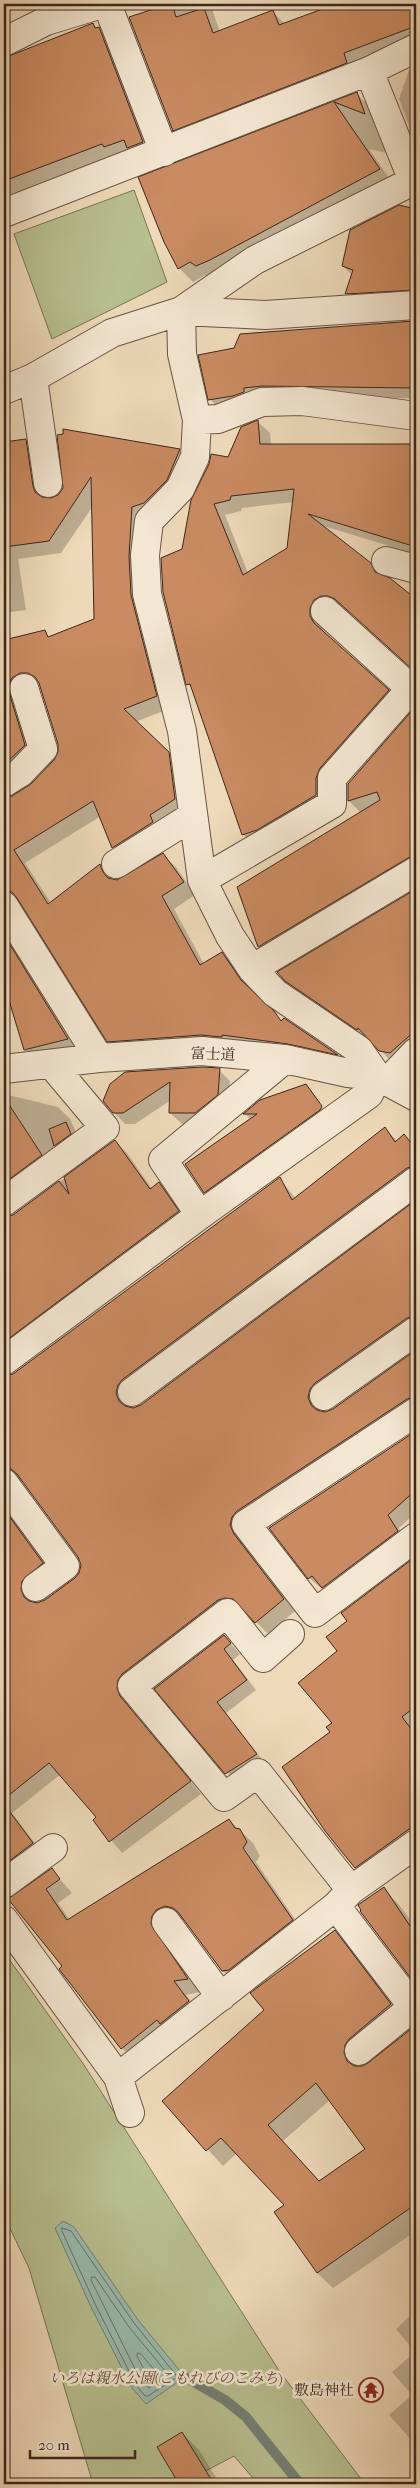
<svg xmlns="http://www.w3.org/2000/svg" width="420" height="2488" font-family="'IM FELL French Canon','Noto Serif JP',serif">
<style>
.green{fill:#b8c090;stroke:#7a7356}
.water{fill:#99bbae;stroke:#747f74}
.shadow{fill:#0003;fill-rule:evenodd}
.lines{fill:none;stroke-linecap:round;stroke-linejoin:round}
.shore{stroke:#6a7066;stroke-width:1}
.stream{stroke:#747f74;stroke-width:10}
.building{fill:#ca8b62;stroke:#3c261d;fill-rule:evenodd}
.minor-casing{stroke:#685344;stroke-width:30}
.minor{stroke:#f4e7d2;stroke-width:28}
.labels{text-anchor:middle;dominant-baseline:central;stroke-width:5;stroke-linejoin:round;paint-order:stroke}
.street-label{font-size:15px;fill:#3c261d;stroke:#f4e7d2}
.park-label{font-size:15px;font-style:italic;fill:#5b4c3a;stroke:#f4e7d2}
.poi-label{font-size:15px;fill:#3c261d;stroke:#f4e7d2;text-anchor:end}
</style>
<rect width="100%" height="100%" fill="#eedaba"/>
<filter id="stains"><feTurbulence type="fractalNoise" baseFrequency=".004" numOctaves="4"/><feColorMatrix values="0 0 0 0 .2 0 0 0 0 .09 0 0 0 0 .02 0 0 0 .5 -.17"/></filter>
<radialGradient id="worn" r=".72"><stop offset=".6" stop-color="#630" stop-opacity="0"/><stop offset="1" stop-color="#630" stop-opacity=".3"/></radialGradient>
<path class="green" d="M134,190L167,282L52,339L14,234Z
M4,1952L84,2065L280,2372L365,2484H258L234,2456L181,2484H93L29,2268L4,2216Z"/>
<path class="water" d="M63,2221L74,2227L138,2320L185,2377L146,2404L132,2388L92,2309L55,2228Z"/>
<path class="shadow" d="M173,4H207L212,9L220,32L272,11L285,24L349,4H416V44L187,143L174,130L130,18Z
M93,24L111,41L155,155L4,202V75Z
M416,67V144L399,99L409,70Z
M357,94L371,108L386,153L369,149L393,184L211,279L205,275L193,282L179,268L140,178Z
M399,207L416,210V303L360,306L347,294L352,275L343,266Z
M413,322L416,325V398H343L220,410L210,399Z
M258,422L270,433L271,445L337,447L416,443V554L320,525L382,576L416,600V672L348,611L340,607L321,620L324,633L400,703L328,790L255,846L243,834L194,691L188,684L183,550L229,458ZM294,502L289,549L248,573L225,515L241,511L242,508Z
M58,436L179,450L192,462L144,519L169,709L135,722L181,766L187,812L126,860L114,847L101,816L25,863L51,903L100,866L113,880L117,881L163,855L176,867L195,895L174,909L204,964L222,953L234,966L252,992L282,1021L284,1020L337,1056L347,1066L121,1054L108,1041L23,904L17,902L4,910V800L13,797L32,785L56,760L96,619L93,506L61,553L18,559L26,610L4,613V443L26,441L38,453L45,499L50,500L58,497L64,489Z
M9,691L22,705L39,759L4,792V693Z
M416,708V871L271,958L259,946L238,887L361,813L349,801V784Z
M416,890V1054L392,1062L369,1039V1040L298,992L279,973Z
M4,929L80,1051L38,1062L25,1050L10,999L4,990Z
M219,1070L230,1081L228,1106L206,1124H182L170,1113L171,1100L135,1124H125L114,1112L111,1085Z
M306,1085L328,1115L212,1200L205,1192L251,1120L245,1114Z
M4,1094L58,1107L70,1119L82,1146L4,1204Z
M385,1128L397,1141L404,1136L416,1148V1181L129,1397L128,1406L133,1409L142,1406L416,1202V1331L321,1402L320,1410L326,1413L334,1410L416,1351V1412L242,1538L245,1547L295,1611L268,1634L245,1610L238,1609L128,1701L131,1709L201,1794L122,1853L94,1820L98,1817L61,1774L12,1813L44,1855L4,1873V1507L54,1575L33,1593L32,1603L45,1601L75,1579L81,1572L82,1564L79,1556L23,1480L14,1479L4,1485V1387L280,1179L296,1199Z
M115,1141L127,1153L152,1189L159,1184L171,1196L189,1224L25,1346L4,1323V1219L14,1216Z
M416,1432V1512L399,1528L409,1543L334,1599L309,1578L270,1528Z
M415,1559L416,1846L370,1882L356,1867L332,1732L339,1651L349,1621L343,1613Z
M224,1636L240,1654L233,1660L256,1690L226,1713L266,1765L237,1783L156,1689Z
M229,1820L253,1843L260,1856L256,1862L305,1934L236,1984L223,1971L186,1921L179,1919L163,1939L200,1992L186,1995L202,2015L135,2061L122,2048L63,1967L13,1904L52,1870L72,1893L58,1903L69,1919Z
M384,1889L399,1905L412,1922L414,1921L416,1924V1983L361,1911Z
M334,1932L350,1947L406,2021L360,2061L359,2067L369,2064L416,2026V2231L333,2288L317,2273L286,2206L237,2153L223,2166L163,2101L266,2010ZM330,2100L367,2149L319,2182L283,2141Z
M416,2310V2445L389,2415L412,2395L392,2372L415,2352L396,2329Z
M182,2433L199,2450L220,2484H180L159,2448Z"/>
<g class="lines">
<path class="shore" d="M62,2228L71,2231L134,2323L176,2375V2378L148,2396H145L136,2385L96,2306L62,2231Z
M92,2277H95L129,2327L167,2373L166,2377L149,2388L141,2381L91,2280Z
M138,2353L141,2354L156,2372L151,2378L148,2377L137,2356Z"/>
<path class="stream" d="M185,2377L225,2400L246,2417L300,2484"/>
</g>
<path class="building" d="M169,4H172L176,17L204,8L213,33L273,10L279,25L336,4H416V26L344,53L347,63L173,131L129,17Z
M93,23L95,28L99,27L143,142L127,148L124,140L104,147L102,144L4,181V58Z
M357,92L365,114L334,102L380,169L210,260L196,266L190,262L178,269L164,242L138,177Z
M399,205L416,209V290L345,294L353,270L342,266L350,230Z
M414,321L413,388L262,386L244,388V392L233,396L208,400L198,355L234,348L240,334Z
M258,420L260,444H416V547L308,514L371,563L375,572L390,578L416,599V668H411L335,599L328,596H321L314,600L310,608V616L314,623L389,690L320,768L316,778V795L257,830L242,835L190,684L186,685L163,592L161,558L182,549L191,500L209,464L211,454L228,457L241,427ZM294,489L287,548L243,575L214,504L230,500L231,496Z
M63,429L180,449L167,480L144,503L132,507L129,556L131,595L157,696L124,709L169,752L175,799L150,815L153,822L112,848L93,801L14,850L48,904L100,864L103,872L108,878L117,880L163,853L184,882L162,896L200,965L222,952L241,980L274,1011L281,1021L284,1018L338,1055L288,1044L222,1035V1037L201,1035L107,1042L17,898L12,892L4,890V798L12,796L31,784L54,760L58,752V744L39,683L35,677L28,673H20L12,678L9,684V692L25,745L4,765V640L45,630L48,637L94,619L91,477L49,541L4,547V442L26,439L33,486L35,492L42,497L51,498L58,495L63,488L57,435L63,434Z
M416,706V855L408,858L258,947L237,887L380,800L377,792L348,801V784Z
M416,889V1030L390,1053L379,1051L358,1028L357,1030L285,981L277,972Z
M4,935L68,1039L24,1050L8,997L4,992Z
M202,1067L220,1068L218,1095L195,1113H169L170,1082L123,1113H113L103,1101L110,1084L125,1072Z
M306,1084L322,1106L320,1110L204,1193L185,1164L257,1114H243L260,1100Z
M4,1097L42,1155L4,1183Z
M66,1122L71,1134L54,1146L49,1129Z
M385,1127L395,1142L404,1134L416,1149V1166L407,1168L123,1379L118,1385L116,1393L119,1401L125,1406L133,1408L141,1405L416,1200V1316L407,1318L315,1383L310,1389L308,1397L311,1405L317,1410L325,1412L333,1409L416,1350V1397L407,1399L237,1511L232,1517L230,1525L234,1534L284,1599L255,1623L233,1599L225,1598L218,1600L122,1674L118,1680L117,1688L120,1696L191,1781L109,1842L93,1820L96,1817L49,1763L4,1799V1509L43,1563L22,1581L21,1589L24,1597L29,1601L37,1603L45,1600L75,1578L79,1573L81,1565L78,1557L17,1474L11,1469L4,1468V1376L13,1374L280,1177L292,1200Z
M115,1140L150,1189L159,1182L179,1211L4,1342V1217L13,1215L59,1181L69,1194L64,1177Z
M416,1431V1490L388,1515L398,1531L322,1588L312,1576L308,1579L269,1528Z
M415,1557L416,1706L402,1717L416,1735V1824L355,1868L325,1831L282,1767L330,1732L326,1727L332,1723L298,1683L337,1651L326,1637L347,1621L341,1613Z
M224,1635L231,1643L224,1649L247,1680L217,1702L257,1754L225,1774L154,1689Z
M4,1804L33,1843L4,1865Z
M229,1819L235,1828L240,1829L247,1842L243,1848L293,1920L229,1970L222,1971L178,1912L173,1908L165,1906L156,1910L152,1916L151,1924L188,1979L174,1981L189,2001L160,2024L157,2020L121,2049L59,1969L62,1966L8,1899L52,1868L60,1879L46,1889L67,1920Z
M384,1887L416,1935V1985L360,1911L361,1910L358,1905Z
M335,1930L391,2004L349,2039L345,2045L344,2053L347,2061L354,2066H362L368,2063L416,2025V2204L317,2273L274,2212L284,2205L221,2138L206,2151L162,2101L264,2010L250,1993ZM316,2083L365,2149L319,2181L268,2125Z
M182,2432L214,2484H179L157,2447Z"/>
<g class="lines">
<defs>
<path id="minor" d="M107,4L164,152
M4,42L46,21L102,4
M369,71L413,181
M4,213L369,71L416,48
M33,378L48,483
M4,390L33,378L112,333L181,311L255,260L413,181L416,182
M197,420L218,419L262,402L302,401L416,416
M386,561L416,569
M325,611L411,689
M4,783L20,773L43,749L24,688
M116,864L193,816
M202,880L332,804V778L416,683
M4,906L99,1058
M252,969L416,871
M4,1069L99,1058L202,1051L285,1059L348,1073L377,1076L416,1097
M388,1081L416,1052
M4,1202L105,1128L52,1065
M200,1215L163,1160L285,1059
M4,1361L200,1215L369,1094L377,1076L359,1050L275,993L252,969L230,936L202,880L182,731L147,594L145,555L149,521L180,489L195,457L197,420L182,354L181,311L265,315L416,305
M132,1392L416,1181
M324,1396L416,1331
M416,1412L246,1524L315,1613L416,1537
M4,1483L65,1566L36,1587
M290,1634L263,1658L227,1613L132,1686L224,1797L258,1773L351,1890
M4,1884L53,1848
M336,1906L413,2007L359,2051
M4,1920L118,2077L130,2113
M166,1922L221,1997
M118,2077L336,1906L351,1890L416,1844"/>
</defs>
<use href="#minor" class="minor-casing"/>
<use href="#minor" class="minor"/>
</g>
<defs>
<symbol id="temple-ring" viewBox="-11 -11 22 22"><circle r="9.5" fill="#f4e7d2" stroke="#8f2418" stroke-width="1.5"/><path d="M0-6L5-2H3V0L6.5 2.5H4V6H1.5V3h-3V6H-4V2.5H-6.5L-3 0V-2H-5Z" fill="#8f2418"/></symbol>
</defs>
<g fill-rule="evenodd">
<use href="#temple-ring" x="357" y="2376" width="28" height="28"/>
</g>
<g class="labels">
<g class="street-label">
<text transform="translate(213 1054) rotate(2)">富士道</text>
</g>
<g class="park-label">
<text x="166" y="2378">いろは親水公園(こもれびのこみち)</text>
</g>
<g class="poi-label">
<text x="354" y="2390">敷島神社</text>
</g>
</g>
<rect width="420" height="2488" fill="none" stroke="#eedaba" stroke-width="20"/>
<rect x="5" y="5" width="410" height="2478" fill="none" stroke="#3c261d" stroke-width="2.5"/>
<rect x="10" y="10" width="400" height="2468" fill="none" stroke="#3c261d"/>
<path d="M30 2450v8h105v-8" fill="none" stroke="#3c261d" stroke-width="2.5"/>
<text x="38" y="2450" font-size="15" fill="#3c261d" stroke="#f4e7d2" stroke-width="4" paint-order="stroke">20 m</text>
<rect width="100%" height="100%" filter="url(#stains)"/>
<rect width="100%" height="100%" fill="url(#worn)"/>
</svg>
